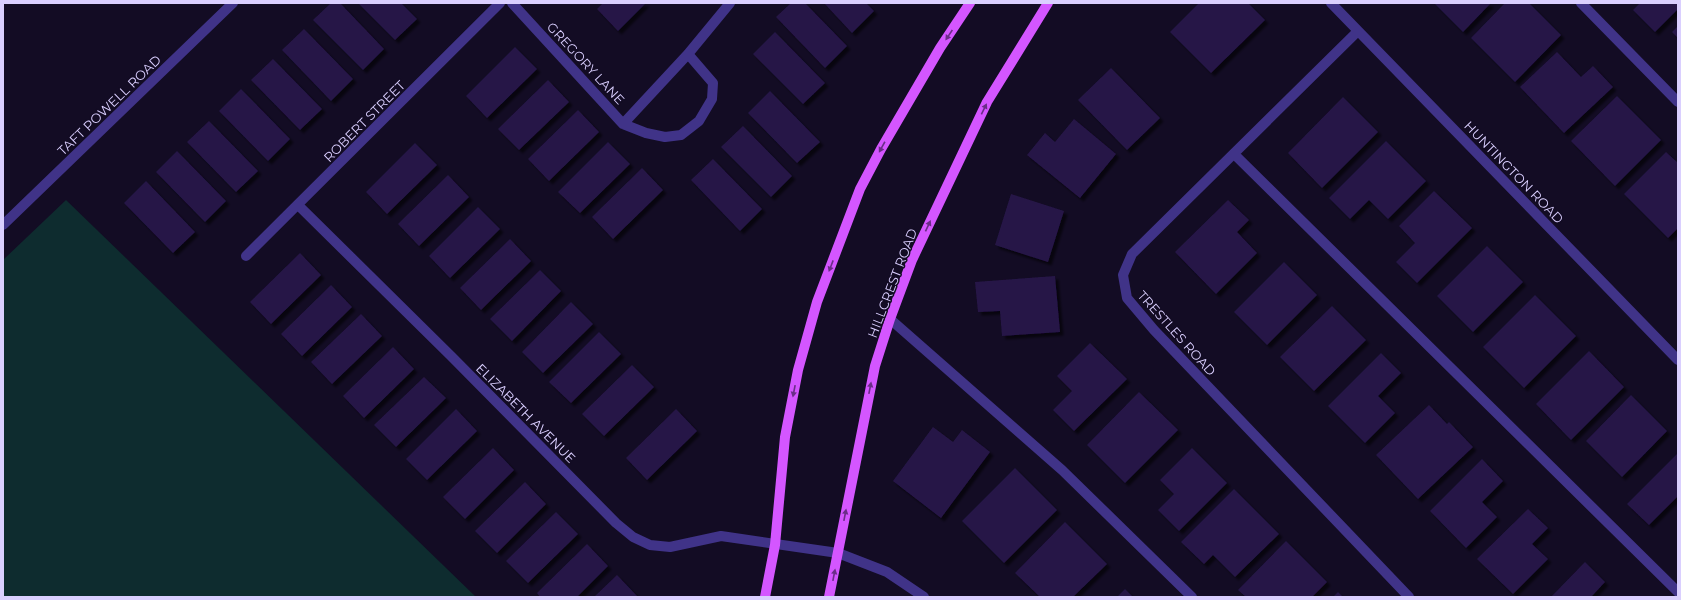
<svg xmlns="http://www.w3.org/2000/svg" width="1681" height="600" font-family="Montserrat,sans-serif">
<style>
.green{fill:#0e2c2f}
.building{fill:#261647;filter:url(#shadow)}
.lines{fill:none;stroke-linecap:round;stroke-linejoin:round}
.minor{stroke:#403388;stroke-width:10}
.major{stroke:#d456ff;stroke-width:10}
.oneway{fill:#6a2d87}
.labels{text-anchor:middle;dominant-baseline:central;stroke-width:3;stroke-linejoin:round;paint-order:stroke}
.street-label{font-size:13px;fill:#dacfff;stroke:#130c24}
</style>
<defs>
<filter id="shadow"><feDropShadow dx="3.5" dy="3.5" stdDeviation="1" flood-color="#0009"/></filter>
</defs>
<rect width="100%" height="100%" fill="#130c24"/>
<path class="green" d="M66,200L476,597H3V260Z"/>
<path class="building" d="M331,3H340L384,49L363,70L313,20Z
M358,3H401L417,19L395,40Z
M603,3H646L618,31L597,9Z
M791,3H805L847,46L825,68L776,17Z
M824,3H866L874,11L852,33Z
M1199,3H1248L1265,20L1211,73L1170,32Z
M1434,3H1491L1463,32Z
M1505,3H1529L1561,35L1515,82L1471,38Z
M1640,3H1678V9L1655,32L1633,10Z
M1678,26V38L1672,32Z
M304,29L353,79L331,101L282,50Z
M775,32L825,83L803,104L753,54Z
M515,47L537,69L487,118L466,96Z
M1557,52L1581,77L1593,66L1613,87L1564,133L1520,87Z
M273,59L322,109L300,130L251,80Z
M1111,68L1160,118L1127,150L1078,100Z
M548,80L569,102L519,150L498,129Z
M241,89L290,139L268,161L219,111Z
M770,91L820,142L797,163L748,113Z
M1617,96L1661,140L1615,186L1571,141Z
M1343,97L1378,132L1322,188L1288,153Z
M578,110L599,132L549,181L528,159Z
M1074,119L1116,154L1080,198L1027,155L1045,133L1055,142Z
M209,121L258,171L236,192L187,142Z
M743,126L792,176L771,197L721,147Z
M1386,141L1426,181L1388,219L1369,200L1350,219L1329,198Z
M608,142L630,164L580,213L558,192Z
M415,143L437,165L387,214L366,192Z
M177,151L226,201L205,222L156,172Z
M1666,152L1678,163V228L1668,238L1624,194Z
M713,159L762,209L740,231L691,180Z
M642,168L663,190L613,239L592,217Z
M448,175L469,197L419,246L398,224Z
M146,181L195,232L173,253L124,203Z
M1434,191L1472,228L1417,283L1396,262L1415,243L1399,226Z
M1011,194L1064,211L1048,262L995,245Z
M1228,200L1249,220L1237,232L1257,253L1216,294L1175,252Z
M478,207L500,229L450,278L429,256Z
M510,239L531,261L481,310L460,288Z
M1487,246L1523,282L1473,332L1437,296Z
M300,253L321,275L271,324L250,302Z
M1284,262L1317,295L1267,345L1234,312Z
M540,270L561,291L512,341L490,319Z
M1055,276L1060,332L1002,336L1000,311L978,312L975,282Z
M331,285L352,307L302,356L281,334Z
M1535,295L1576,336L1524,388L1483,347Z
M571,302L593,324L543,373L522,352Z
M1332,306L1366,340L1314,391L1280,357Z
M361,314L382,336L332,384L311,362Z
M599,332L621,354L571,403L549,382Z
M1090,343L1127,379L1074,431L1053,410L1072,391L1057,376Z
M393,347L414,369L364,418L343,396Z
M1589,351L1624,387L1571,440L1536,404Z
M1381,353L1401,373L1378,396L1395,413L1365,443L1328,406Z
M632,365L654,387L604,436L582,414Z
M424,377L446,398L396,447L374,425Z
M1139,392L1178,430L1125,483L1087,445Z
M1631,395L1667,431L1622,477L1586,441Z
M1429,405L1447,424L1449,422L1473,447L1418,499L1376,455Z
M456,409L477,431L427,480L406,459Z
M676,409L697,431L647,480L626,458Z
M933,427L953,442L962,430L990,452L941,518L893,481Z
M493,448L514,470L465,519L443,497Z
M1192,448L1227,483L1179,531L1158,510L1174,494L1160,480Z
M1678,453V496L1649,525L1627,504Z
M1482,459L1503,481L1482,502L1497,517L1466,548L1430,511Z
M1015,468L1057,510L1004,563L962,521Z
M525,482L546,504L497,553L475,531Z
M1234,489L1279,534L1235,577L1213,555L1204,564L1181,542Z
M1528,509L1548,528L1532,544L1548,559L1513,594L1477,559Z
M556,512L578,534L528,583L506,561Z
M1065,522L1107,564L1073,597H1040L1015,573Z
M1286,541L1327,582L1312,597H1246L1238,590Z
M587,544L608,566L577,597H540L537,593Z
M1585,562L1605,582L1591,597H1551Z
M617,575L638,597H594Z
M1125,589L1133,597H1117Z
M1338,592L1343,597H1333Z"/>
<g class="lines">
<path class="minor" d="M512,3L623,124L646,133L665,137L681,135L699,121L712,99L713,83L688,54
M1331,3L1678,360
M1581,3L1678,102
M1358,31L1132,254L1123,275L1127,298L1154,330L1409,597
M623,124L688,54L730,3
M1234,154L1678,592
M298,205L451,356L616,523L633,537L650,545L670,547L721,536L838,553L887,572L924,597
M3,225L233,3
M246,256L500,3
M890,319L1062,470L1192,597"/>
<path class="major" d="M765,597L775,545L785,437L798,370L817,302L860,189L881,149L940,48L970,3
M829,597L875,366L890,319L912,260L987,102L1048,3"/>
</g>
<defs><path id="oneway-solid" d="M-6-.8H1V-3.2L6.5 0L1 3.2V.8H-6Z"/></defs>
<g class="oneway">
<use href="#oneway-solid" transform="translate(949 35) rotate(124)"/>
<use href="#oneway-solid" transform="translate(984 109) rotate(-64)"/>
<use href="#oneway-solid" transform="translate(882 147) rotate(119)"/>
<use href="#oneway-solid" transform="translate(928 226) rotate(-65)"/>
<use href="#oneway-solid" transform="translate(831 266) rotate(111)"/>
<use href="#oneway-solid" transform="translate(870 388) rotate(-79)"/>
<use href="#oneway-solid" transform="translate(794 391) rotate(101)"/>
<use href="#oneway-solid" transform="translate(845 515) rotate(-79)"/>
<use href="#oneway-solid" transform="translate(834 575) rotate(-79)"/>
</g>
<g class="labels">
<g class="street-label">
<text transform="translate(586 63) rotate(47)">GREGORY LANE</text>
<text transform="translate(109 105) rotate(-44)">TAFT POWELL ROAD</text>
<text transform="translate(364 121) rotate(-45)">ROBERT STREET</text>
<text transform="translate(1514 172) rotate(46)">HUNTINGTON ROAD</text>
<text transform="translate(892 283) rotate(-69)">HILLCREST ROAD</text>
<text transform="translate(1177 333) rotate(48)">TRESTLES ROAD</text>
<text transform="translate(526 413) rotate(45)">ELIZABETH AVENUE</text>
</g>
</g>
<rect width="1681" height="600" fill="none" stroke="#dacfff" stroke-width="8"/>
</svg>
